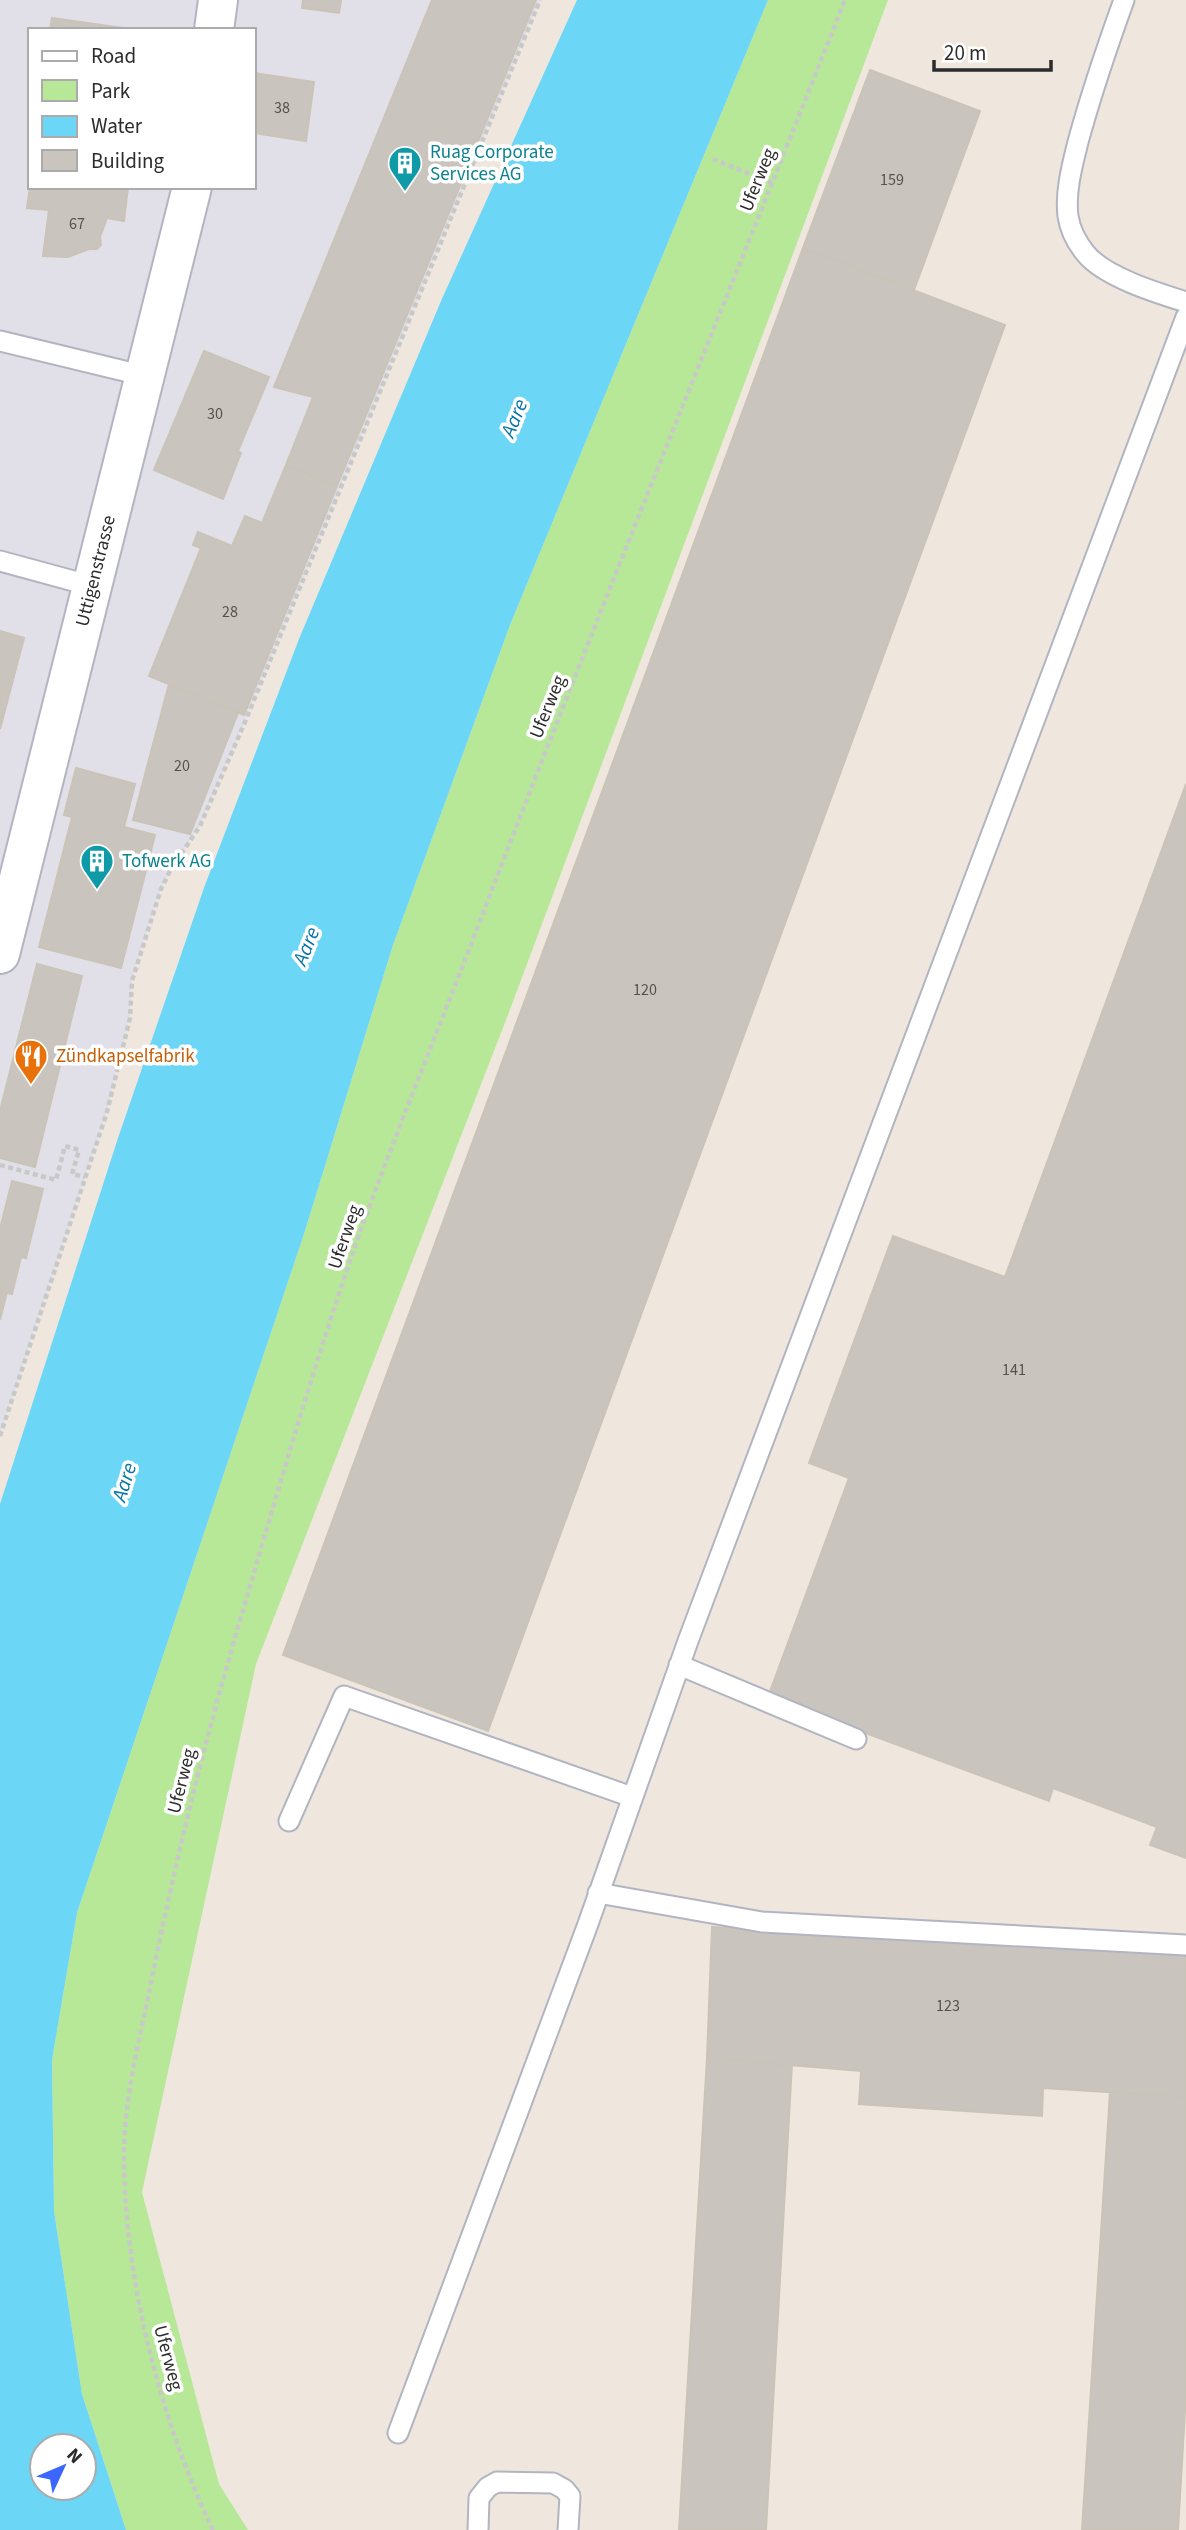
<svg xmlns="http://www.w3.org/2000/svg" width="1186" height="2530" font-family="'Source Sans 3',sans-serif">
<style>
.industrial{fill:#e1dfe7;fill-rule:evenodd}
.green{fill:#b6e898}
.water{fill:#6cd6f6;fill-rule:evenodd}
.building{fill:#cac4be;stroke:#cac3b7;stroke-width:2}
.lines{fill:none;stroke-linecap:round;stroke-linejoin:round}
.lane-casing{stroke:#b2b5c1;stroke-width:23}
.street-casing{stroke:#b2b5c1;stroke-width:42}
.path{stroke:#c8c8c8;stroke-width:4.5;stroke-dasharray:5 3.5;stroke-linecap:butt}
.lane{stroke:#fff;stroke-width:19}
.street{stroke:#fff;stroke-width:38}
.labels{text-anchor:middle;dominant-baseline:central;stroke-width:7;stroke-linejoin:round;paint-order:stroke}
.number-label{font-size:16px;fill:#545250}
.culture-label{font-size:19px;fill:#0d838f;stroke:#fff;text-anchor:start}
.street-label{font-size:19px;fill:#2c2c2c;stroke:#fff}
.food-label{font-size:19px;fill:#c56008;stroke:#fff;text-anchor:start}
.water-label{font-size:21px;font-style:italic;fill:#0675a7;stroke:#fff}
</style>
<rect width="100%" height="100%" fill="#efe7de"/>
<path class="industrial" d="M0,0H540L245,722L200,826L171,869L161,889L132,981L130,1018L107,1112L0,1436ZM30,30H254V187H30Z"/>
<path class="green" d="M768,0H888L506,1020L256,1664L142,2192L219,2484L248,2530H126L82,2394L54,2211L52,2060L77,1913L304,1234L393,945L510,625Z"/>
<path class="water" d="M577,0H768L510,625L393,945L304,1234L77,1913L52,2060L54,2211L82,2394L126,2530H0V1504L118,1138L205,885L299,639L441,301ZM42,2446H84V2488H42Z"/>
<path class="building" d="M303,0H341L339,13L302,8Z
M432,0H536L337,486L286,465L313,397L274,387Z
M52,18L137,30H50Z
M870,70L980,111L914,290L803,248Z
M254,73L314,82L306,141L254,133Z
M30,187H128L124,221L107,218L100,237L101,245L97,249H89L68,257L43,256L49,210L27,208Z
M803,248L1005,325L488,1731L283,1655Z
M204,351L269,377L238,451L241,453L223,499L154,470Z
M286,465L337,486L244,715L149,676L201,548L193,545L198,532L232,546L245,516L262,523Z
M0,631L24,638L0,729Z
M169,684L238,713L190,834L133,820Z
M76,768L135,784L124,827L155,835L121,968L39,947L72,817L64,815Z
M1186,784V1858L1150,1845L1157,1827L1053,1788L1049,1801L768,1697L849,1478L809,1463L893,1236L1005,1277Z
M37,964L82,976L35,1167L0,1158V1111Z
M12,1181L43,1189L26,1258L21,1257L12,1294L0,1291V1229Z
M0,1291L7,1292L0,1320Z
M712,1927L1186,1955V2394L1178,2530H1082L1110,2092L1043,2088L1042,2116L859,2104L861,2071L792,2064L766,2530H679L707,2058Z
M712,1927L1186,1955V2097L1043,2088L1042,2116L859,2104L861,2071L707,2058Z"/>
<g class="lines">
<defs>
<path id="lane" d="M1124,0C1107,47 1091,94 1078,142C1072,166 1065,192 1068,216C1070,230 1077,243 1086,254C1105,277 1157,293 1186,302
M0,341L145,376
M0,561L92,586
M679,1665L856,1739
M289,1821L344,1696L632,1797
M598,1893L762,1922L1186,1945
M398,2433L588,1924L688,1641L1186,317
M478,2530L479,2498L488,2487L497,2482L553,2483L564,2489L570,2496L568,2530"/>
<path id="street" d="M214,30L218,0
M0,954L192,187"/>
</defs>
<use href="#lane" class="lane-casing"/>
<use href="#street" class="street-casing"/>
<path class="path" d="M713,159L772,183
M0,1165L56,1180L65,1146L79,1150L72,1174L85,1177
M0,1436L107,1112L130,1018L132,981L161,889L171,869L200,826L245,722L540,0
M213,2530C160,2420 124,2277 124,2155C124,2097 140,2039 151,1983C177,1851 210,1721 248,1593C283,1473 318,1352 359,1235C394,1138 433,1043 470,947C591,630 720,315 845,0"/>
<use href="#lane" class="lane"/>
<use href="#street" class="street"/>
</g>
<defs>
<symbol id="building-pin" viewBox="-11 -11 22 30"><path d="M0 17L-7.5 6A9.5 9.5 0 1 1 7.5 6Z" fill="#0f9aa8" stroke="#fff"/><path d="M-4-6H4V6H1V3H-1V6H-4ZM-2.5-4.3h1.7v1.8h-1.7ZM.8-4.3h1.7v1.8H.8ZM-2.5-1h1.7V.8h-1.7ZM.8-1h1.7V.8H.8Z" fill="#fff"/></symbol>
<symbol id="restaurant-pin" viewBox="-11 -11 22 30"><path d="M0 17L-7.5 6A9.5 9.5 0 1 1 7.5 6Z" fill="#e8710a" stroke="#fff"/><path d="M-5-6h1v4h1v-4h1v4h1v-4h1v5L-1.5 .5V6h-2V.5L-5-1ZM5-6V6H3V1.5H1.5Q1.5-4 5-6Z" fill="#fff"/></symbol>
</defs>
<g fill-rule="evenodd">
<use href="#building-pin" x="386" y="144" width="38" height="52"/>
<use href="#building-pin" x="78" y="842" width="38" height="52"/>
<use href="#restaurant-pin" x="12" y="1037" width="38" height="52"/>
</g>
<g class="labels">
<g class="number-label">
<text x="282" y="108">38</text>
<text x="892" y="180">159</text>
<text x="77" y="224">67</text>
<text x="215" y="414">30</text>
<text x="230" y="612">28</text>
<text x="182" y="766">20</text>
<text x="645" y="990">120</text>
<text x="1014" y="1370">141</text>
<text x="948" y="2006">123</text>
</g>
<g class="culture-label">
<text x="430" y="152">Ruag Corporate<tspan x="430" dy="22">Services AG</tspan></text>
<text x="122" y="861">Tofwerk AG</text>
</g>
<g class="street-label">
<text transform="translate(758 180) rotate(-68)">Uferweg</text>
<text transform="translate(96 571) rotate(-76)">Uttigenstrasse</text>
<text transform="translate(548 707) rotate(-68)">Uferweg</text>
<text transform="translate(345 1237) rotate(-71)">Uferweg</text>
<text transform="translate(182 1781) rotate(-76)">Uferweg</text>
<text transform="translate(168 2358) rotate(75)">Uferweg</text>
</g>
<g class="food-label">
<text x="56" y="1056">Zündkapselfabrik</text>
</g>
<g class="water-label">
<text transform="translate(514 418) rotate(-68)">Aare</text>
<text transform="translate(306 946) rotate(-68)">Aare</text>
<text transform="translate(124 1482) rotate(-73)">Aare</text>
</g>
</g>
<rect x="28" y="28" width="228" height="161" fill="#ffffff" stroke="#ababab" stroke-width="2"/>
<rect x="42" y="51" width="35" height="10" fill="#ffffff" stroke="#ababab" stroke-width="2"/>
<text x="91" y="63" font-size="21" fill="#2c2c2c">Road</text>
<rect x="42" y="80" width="35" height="21" fill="#b6e898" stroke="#ababab" stroke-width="2"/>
<text x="91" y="98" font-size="21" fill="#2c2c2c">Park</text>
<rect x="42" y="116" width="35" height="21" fill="#6cd6f6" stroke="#ababab" stroke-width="2"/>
<text x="91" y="133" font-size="21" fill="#2c2c2c">Water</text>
<rect x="42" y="150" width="35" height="21" fill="#cac4be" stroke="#ababab" stroke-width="2"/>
<text x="91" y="168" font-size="21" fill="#2c2c2c">Building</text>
<g transform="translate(63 2467) rotate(46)"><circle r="33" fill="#ffffff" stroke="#ababab" stroke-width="2"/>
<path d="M0-5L12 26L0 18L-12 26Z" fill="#3b66ff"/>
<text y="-10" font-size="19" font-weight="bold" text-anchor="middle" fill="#2c2c2c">N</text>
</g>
<path d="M934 60v10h117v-10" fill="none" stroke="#2c2c2c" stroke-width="3.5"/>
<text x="944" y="60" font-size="21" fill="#2c2c2c" stroke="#ffffff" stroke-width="5" paint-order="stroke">20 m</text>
</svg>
